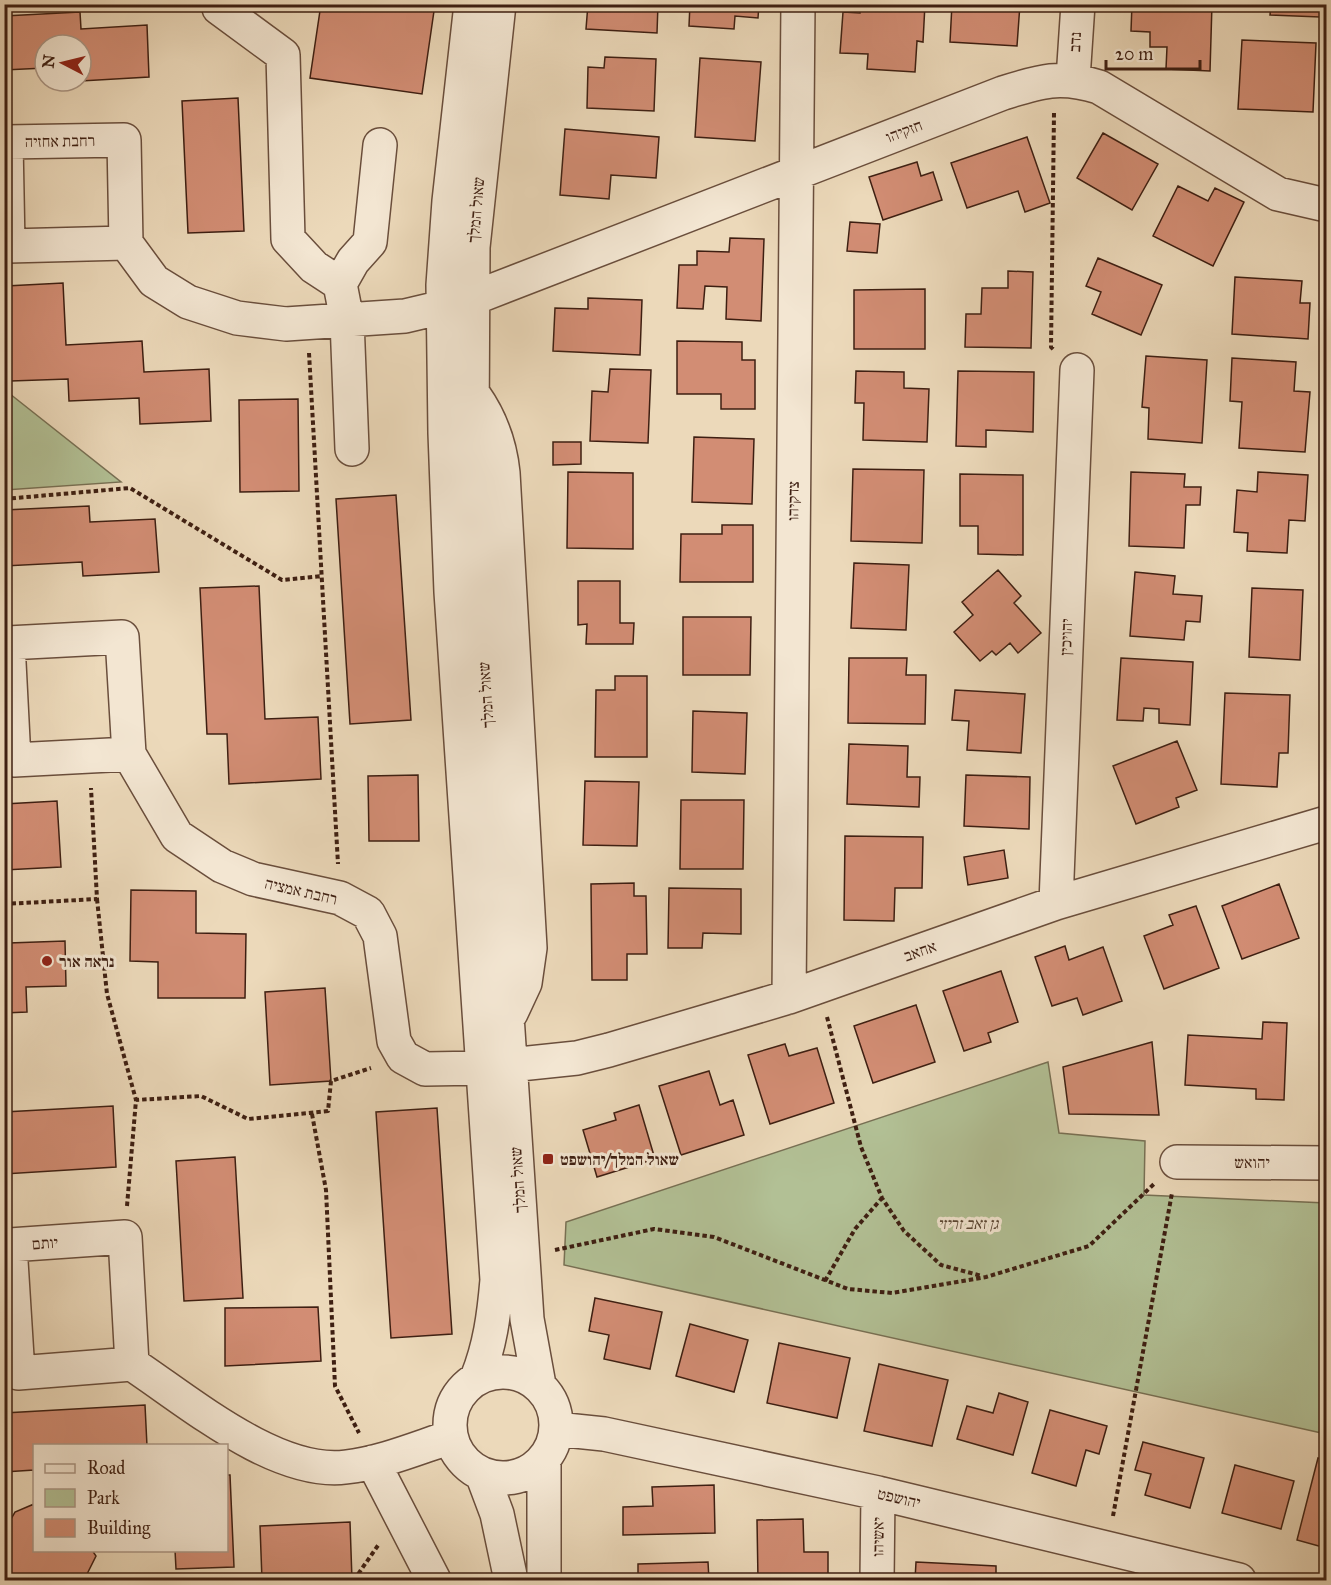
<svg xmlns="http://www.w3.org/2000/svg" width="1331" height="1585" font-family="'IM FELL Great Primer','Frank Ruhl Libre',serif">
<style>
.green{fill:#b2c095;stroke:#787054;stroke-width:1.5}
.building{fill:#d28d74;stroke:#3e1f12;stroke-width:1.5}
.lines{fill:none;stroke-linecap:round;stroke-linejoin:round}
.minor-casing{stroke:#6a4e3c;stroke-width:36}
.path{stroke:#3e1f12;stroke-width:4;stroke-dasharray:4.5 3;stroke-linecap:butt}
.minor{stroke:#f3e6d2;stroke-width:33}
.poi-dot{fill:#8f2418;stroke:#f3e6d2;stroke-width:2}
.labels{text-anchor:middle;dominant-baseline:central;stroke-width:6;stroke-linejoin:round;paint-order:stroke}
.street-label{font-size:16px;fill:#3e1f12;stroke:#f3e6d2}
.poi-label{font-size:16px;font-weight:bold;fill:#3e1f12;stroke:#f3e6d2;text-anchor:start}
.park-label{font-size:16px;font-style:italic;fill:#5b4733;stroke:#f3e6d2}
</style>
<rect width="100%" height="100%" fill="#ecd9ba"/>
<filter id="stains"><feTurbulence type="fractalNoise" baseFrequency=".00333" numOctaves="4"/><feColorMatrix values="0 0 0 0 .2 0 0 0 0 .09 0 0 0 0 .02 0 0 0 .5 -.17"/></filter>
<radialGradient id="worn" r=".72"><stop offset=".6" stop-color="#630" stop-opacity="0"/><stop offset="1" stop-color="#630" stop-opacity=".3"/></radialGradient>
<path class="green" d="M5,390L121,482L5,490Z
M1048,1062L1059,1133L1145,1141L1144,1195L1326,1203V1434L564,1265L566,1222Z"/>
<path class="building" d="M321,4H435L422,94L310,78Z
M588,4H658L657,33L586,29Z
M690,4H759L758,18L735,16L734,29L689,26Z
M860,4H925L923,42L917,41L915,72L867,69L868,54L840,53L843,12L860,13Z
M952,4H1020L1017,46L950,42Z
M1132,4H1212L1210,71L1166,69L1167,47H1150V32L1131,31Z
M1271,4H1320V17L1270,15Z
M80,12L81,29L147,25L149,77L81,81V45H45V68L4,70V16Z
M1242,40L1316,43L1313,112L1238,109Z
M605,57L656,59L654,111L587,108L588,67L604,68Z
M700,58L761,62L755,141L695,137Z
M238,98L244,231L188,233L182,101Z
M565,129L659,137L656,178L611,175L609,199L560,195Z
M1103,133L1158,164L1132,210L1077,178Z
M1027,137L1050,203L1025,212L1018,191L967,208L951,163Z
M917,162L921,176L933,172L942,200L883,220L869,177Z
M1178,186L1208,201L1215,188L1244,202L1213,266L1153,236Z
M850,222L880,224L877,253L847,251Z
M730,238L764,239L761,321L726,319L727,287L705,286L703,309L677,308L679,265H697V251L729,252Z
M1098,258L1162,285L1141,335L1092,314L1101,292L1086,286Z
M1008,271L1033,272L1031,348L965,347L966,314H981L982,288H1008Z
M1235,277L1302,281L1300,303H1310L1308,339L1232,334Z
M63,283L66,345L142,341L144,372L209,369L211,421L140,424L139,398L69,401L68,379L11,381L6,286Z
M925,289V349H854V290Z
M588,298L642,300L640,355L553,351L555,308L588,309Z
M677,341L742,342V360H755V409H721V394H677Z
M1146,356L1207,360L1202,443L1148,439L1149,408L1142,407Z
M1232,358L1296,362L1294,391L1310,392L1305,452L1239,448L1242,402L1230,401Z
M610,369L651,370L648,443L590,441L592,391L608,392Z
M856,371L904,372V388L929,389L927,442L863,440L864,403H855Z
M958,371L1034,372L1033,432L986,430V447L956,446Z
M298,399L299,491L240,492L239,400Z
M694,437L754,439L752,504L692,502Z
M553,442H581V464L553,465Z
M853,469L924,470L922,543L851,541Z
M568,472L633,473V549L567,548Z
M1131,472L1185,474L1184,487H1201L1200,505H1186L1184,548L1129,546Z
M1258,472L1308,475L1305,521L1289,520L1287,553L1247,551L1248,533L1234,532L1237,490L1257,492Z
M960,474L1023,475V555L978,554V526H960Z
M396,495L411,720L350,724L336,499Z
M89,506L90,522L155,519L159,572L83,576L82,562L4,566V510Z
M722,525H753V582H680L681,534H722Z
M854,563L909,565L906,630L851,628Z
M998,570L1021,596L1014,603L1041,633L1018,653L1010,643L996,655L992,651L980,661L954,632L973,615L962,602Z
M1135,572L1175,576L1173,594L1202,596L1200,622L1186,621L1184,640L1130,636Z
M578,581H620V623H634L633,644H586L587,624L578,625Z
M259,586L265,719L318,717L321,779L229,784L227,734H207L200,588Z
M1252,588L1303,590L1300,660L1249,657Z
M683,617H751L750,675H683Z
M849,658H907L906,675H926L925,724L848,723Z
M1121,658L1193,662L1190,725L1159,723V709L1144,708L1143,721L1117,720Z
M615,676H647V757H595L596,690H615Z
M955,690L1025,694L1021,753L967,750L969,721L952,720Z
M1225,693L1290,695L1288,753H1279L1277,787L1221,784Z
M693,711L747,713L745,774L692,772Z
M1177,741L1197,790L1176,798L1179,807L1136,824L1113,766Z
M849,744L908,746L907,777H920L919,807L847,804Z
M418,775L419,841H369L368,776Z
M966,775L1030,777L1029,829L964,826Z
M585,781L639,782L637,846L583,845Z
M681,800H744L743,869H680Z
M57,801L61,867L4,870V804Z
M845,836L923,837L922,888H895L894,921L844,920Z
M1004,850L1008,878L968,885L964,857Z
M634,883V896H646L647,954H627V980H592L591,884Z
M1279,884L1299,938L1242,959L1222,906Z
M669,888L741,889V934L703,933L702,948H668Z
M131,890L196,891V933L246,934L245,998H158V962L130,961Z
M1196,906L1219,968L1164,989L1144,936L1173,925L1169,915Z
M65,941L66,986L26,987L27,1012L4,1013V961H9V943Z
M1065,946L1069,960L1103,947L1122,1001L1083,1015L1077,998L1052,1006L1035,957Z
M1001,971L1018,1022L988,1033L991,1042L964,1051L943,991Z
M325,988L331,1081L270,1085L265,992Z
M916,1005L935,1062L873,1083L854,1026Z
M1263,1022L1287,1023L1284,1100L1256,1099V1089L1185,1085L1188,1035L1262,1039Z
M1152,1042L1159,1115L1069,1114L1063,1067Z
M785,1044L789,1056L817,1048L834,1103L770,1124L748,1055Z
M709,1071L720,1105L733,1100L744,1135L681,1155L659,1086Z
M639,1105L655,1159L597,1177L583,1130L616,1120L614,1113Z
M113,1106L116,1167L4,1174V1112Z
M437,1108L452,1334L391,1338L376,1112Z
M235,1157L243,1298L184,1301L176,1161Z
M595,1298L662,1312L650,1369L604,1359L609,1335L589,1331Z
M318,1307L321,1361L225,1366V1308Z
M690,1324L748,1340L734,1392L676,1376Z
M779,1343L850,1358L837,1418L767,1403Z
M879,1364L948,1380L932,1446L864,1431Z
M999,1393L1028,1402L1013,1455L957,1439L967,1406L993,1413Z
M145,1405L147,1446H34V1470L4,1472V1413Z
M1050,1410L1107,1426L1099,1454L1086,1450L1076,1486L1032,1473Z
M1143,1442L1204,1458L1190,1508L1145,1495L1151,1474L1135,1470Z
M1318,1458L1326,1460V1548L1297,1540Z
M1235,1465L1294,1481L1281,1529L1222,1513Z
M226,1475H230L234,1567L176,1569L175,1550H226Z
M714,1485L715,1533L623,1535V1507L653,1506L652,1487Z
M34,1504V1550H92L96,1556L84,1580H4V1531L15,1512Z
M803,1519L804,1552H828V1580H758L757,1520Z
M350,1522L352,1580H262L260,1526Z
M708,1562L709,1580H638V1564Z
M916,1562L996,1566V1580H915Z"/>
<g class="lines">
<defs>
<path id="minor" d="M219,4V8L283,55L288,239L314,267L340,284
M471,4L449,201L443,285L445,433L451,592L497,1280C494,1315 490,1346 477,1378
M499,4L473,247L472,432L479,591L527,1319L539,1385
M1073,79L1078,4
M124,140L126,243L8,246L6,142Z
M126,243L154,281L188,302L237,318L286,324L405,316L443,307
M471,299L1003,93C1041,81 1060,75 1099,87L1278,194L1326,205
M474,395C491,419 500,443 503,473L530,948L525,983L511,1013
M352,449L347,320L340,284L353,261L370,242L380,145
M122,637L129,754L14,760L8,643Z
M129,754L177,836L222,866L253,879L340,898L368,913L380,936L394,1041L403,1057L425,1069L483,1068
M1056,903L1077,370
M789,997L798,4
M510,1065L577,1058L609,1050L789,997L1056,903L1326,823
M1177,1162L1326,1163
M125,1237L132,1364L18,1373L10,1245Z
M132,1364C188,1401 276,1476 346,1467C382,1463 417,1448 451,1437
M450 1425a53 53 0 1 1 106 0a53 53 0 1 1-106 0Z
M556,1429L604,1434L878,1493L1239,1580
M544,1460V1580
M373,1462L434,1580
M482,1474L497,1514L511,1580
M877,1580L878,1493"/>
</defs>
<use href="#minor" class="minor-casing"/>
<path class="path" d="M1054,113L1051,347L1054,350
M309,353L338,864
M4,499L130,488L282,580L322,576
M97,899L107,994L136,1100
M4,904L97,899L91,788
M827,1017L861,1147L882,1198L904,1231L941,1265L982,1276
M312,1114L326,1190L335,1386L359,1433
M127,1206L136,1100L201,1096L248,1119L328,1111L331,1081L371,1068
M555,1250L654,1229L714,1237L848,1289L892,1293L986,1277L1089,1246L1155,1183
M825,1281L855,1229L882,1198
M1113,1516L1172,1193
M354,1580L379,1544"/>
<use href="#minor" class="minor"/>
</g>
<g class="poi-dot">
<circle cx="47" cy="961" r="6"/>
<rect x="542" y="1153" width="12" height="12" rx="3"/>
</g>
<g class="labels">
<g class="street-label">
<text transform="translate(1075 42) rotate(-87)">נדב</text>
<text transform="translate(904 131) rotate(-21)">חזקיהו</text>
<text transform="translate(60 141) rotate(-1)">רחבת אחזיה</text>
<text transform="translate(476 210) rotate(-85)">שאול המלך</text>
<text transform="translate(793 501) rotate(-89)">צדקיהו</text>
<text transform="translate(1066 637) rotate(-88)">יהויכין</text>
<text transform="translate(486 695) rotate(-94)">שאול המלך</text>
<text transform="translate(301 891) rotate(13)">רחבת אמציה</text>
<text transform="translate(920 951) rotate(-19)">אחאב</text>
<text x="1252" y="1162">יהואש</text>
<text transform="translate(518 1180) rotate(-94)">שאול המלך</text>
<text transform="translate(45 1243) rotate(-4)">יותם</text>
<text transform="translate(899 1498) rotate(13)">יהושפט</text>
<text transform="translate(878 1537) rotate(-89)">יאשיהו</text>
</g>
<g class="poi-label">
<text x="59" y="961">נראה אור</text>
<text x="560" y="1159">שאול המלך/יהושפט</text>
</g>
<g class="park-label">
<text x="968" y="1223">גן זאב זריזי</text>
</g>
</g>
<rect width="1331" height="1585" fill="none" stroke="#ecd9ba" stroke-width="24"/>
<rect x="6" y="6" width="1319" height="1573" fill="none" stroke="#3e1f12" stroke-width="3"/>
<rect x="12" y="12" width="1307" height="1561" fill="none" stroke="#3e1f12" stroke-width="1.5"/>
<rect x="33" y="1444" width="195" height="108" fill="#f3e6d2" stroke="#ab9685" stroke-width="1.5"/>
<rect x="45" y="1464" width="30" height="9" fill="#f3e6d2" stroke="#ab9685" stroke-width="1.5"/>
<text x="87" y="1474" font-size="18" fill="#3e1f12">Road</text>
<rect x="45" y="1489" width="30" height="18" fill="#b2c095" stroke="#ab9685" stroke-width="1.5"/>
<text x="87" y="1504" font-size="18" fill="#3e1f12">Park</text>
<rect x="45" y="1519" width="30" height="18" fill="#d28d74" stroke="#ab9685" stroke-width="1.5"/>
<text x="87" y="1534" font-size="18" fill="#3e1f12">Building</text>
<g transform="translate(63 63) rotate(277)"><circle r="28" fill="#f3e6d2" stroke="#ab9685" stroke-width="1.5"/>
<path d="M0-4.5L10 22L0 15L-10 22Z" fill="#8f2418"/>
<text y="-9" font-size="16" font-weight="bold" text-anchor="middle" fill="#3e1f12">N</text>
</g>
<path d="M1106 60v9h94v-9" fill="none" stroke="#3e1f12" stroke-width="3"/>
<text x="1115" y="60" font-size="18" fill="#3e1f12" stroke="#f3e6d2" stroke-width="4.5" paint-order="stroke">20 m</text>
<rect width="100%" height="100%" filter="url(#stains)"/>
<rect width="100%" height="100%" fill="url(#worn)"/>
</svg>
